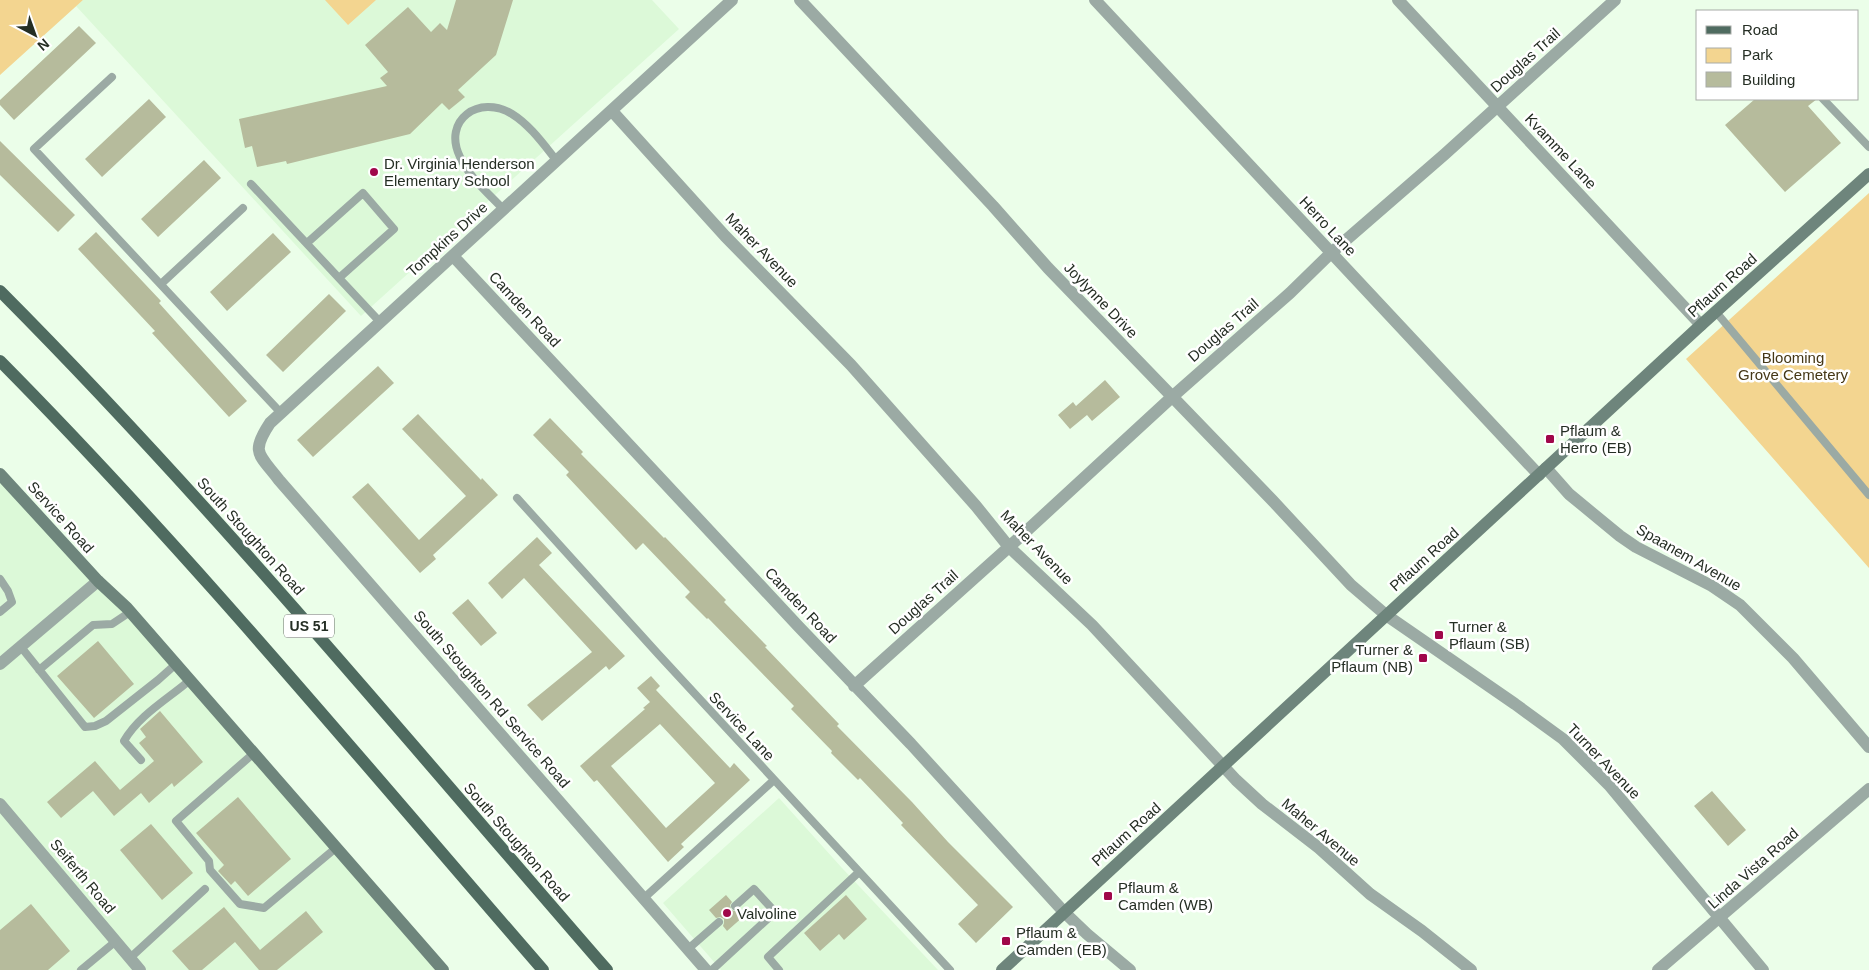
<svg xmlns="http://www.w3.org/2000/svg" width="1869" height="970" font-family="Helvetica,sans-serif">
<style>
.built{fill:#dcf9d8}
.green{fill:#f3d590}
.building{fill:#b6bb9c;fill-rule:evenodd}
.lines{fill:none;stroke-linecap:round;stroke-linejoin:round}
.lane{stroke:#9baaa4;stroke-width:8}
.street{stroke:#9baaa4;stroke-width:12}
.secondary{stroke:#6e857c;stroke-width:12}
.primary{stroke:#4f6b60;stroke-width:12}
.poi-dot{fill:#a0074a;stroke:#fff;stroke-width:2}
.labels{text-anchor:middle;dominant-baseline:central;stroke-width:5;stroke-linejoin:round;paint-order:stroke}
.shield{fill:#fff;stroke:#666d66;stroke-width:1}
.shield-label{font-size:14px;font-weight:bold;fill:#252e24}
.street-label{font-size:15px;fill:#252e24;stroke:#fff}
.poi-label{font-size:15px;fill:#252e24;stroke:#fff;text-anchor:start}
.park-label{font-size:15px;fill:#453716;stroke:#fff}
</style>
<rect width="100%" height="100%" fill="#ebfee9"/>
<path class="built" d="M83,0H652L679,29L361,316L76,6Z
M0,474L443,970H0Z
M779,798L842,868L938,970H721L663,903Z"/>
<path class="green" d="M0,0H83L0,75Z
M325,0H376L348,25Z
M1869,193V568L1686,359Z"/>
<path class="building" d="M456,0H513L496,55L458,90L465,97L449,110L442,103L410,134L287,164L286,161L257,167L252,146L245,148L239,119L387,86L380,78L388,72L365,45L408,7L431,32L440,23L447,30Z
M79,26L96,43L14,120L0,105V100Z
M149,99L166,117L102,177L85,159Z
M1755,99H1817L1808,106L1841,143L1785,192L1725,125Z
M0,141L75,215L58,232L0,175Z
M204,160L221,178L158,237L141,219Z
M96,232L161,301L159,303L247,401L229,417L152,333L155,331L78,249Z
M273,233L291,252L227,311L210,292Z
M329,294L346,311L283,372L266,355Z
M378,366L394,383L313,457L297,440Z
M1105,380L1120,397L1092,421L1087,415L1070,429L1058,415L1073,402L1076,406Z
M418,414L481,480L482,478L498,495L433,555L436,559L420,573L352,497L368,483L419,540L466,496L402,429Z
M550,418L583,452L581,454L664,538L665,537L726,600L724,602L767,646L765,647L839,724L837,726L912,802L948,842L1013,907L976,943L958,924L978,905L901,825L903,823L860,778L858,780L831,753L832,751L791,709L794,706L708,618L707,619L685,597L690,592L643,543L636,550L566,475L569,472L533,435Z
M537,537L552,553L539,565L625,656L609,670L606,666L542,721L527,705L592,652L524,578L502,599L488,583Z
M468,599L497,633L481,646L452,613Z
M98,641L134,684L94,718L57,676Z
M651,676L660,686L656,690L730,768L734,763L750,780L681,844L684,847L668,862L597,780L594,782L580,766L645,709L643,708L650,702L637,688ZM660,724L715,783L666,828L611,766Z
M160,711L203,762L174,787L172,783L149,803L141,793L114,816L93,791L61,818L47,802L95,761L120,790L154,761L139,743L146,737L140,729Z
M1712,791L1746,830L1728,846L1694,806Z
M238,797L291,859L248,896L235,881L231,885L218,871L224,865L196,833Z
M151,824L193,873L162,900L120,850Z
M726,895L732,902L730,905L731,909L734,911L739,910L744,916L727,931L723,926L724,923V919L720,917L716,918L709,910Z
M846,895L867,919L844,940L839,934L820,951L804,933Z
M31,904L70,951L48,970H0V930Z
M224,907L260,950L306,911L323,932L277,970H259L235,942L202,970H189L172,951Z"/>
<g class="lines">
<path class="lane" d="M112,77L34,149L281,413
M1823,99L1869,147
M251,184L380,322
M504,210C489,194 469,177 460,157C442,120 479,94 512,114C530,125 544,145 557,161
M307,243L363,193L394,229L339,278
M161,284L243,208
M1716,312L1869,495
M517,498L659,655L950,970
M0,579L8,591L12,602L0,612
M21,647L85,727L95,726L106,721L158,680L176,664
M39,670L93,625L112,624L130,612
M254,753L176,821L209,861L210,870L240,904L264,908L337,847
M141,760L124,741C139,715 168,699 190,680
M644,898L774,780
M688,949L719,922
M130,958L205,889
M81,970L116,941
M712,970L775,912L754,889L735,906
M779,970L768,957L859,872"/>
<path class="street" d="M800,0L993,206L1048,268L1272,500L1351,585L1386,615L1515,704L1563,739L1609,785L1763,970
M1095,0L1539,475
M1398,0L1701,325
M612,111L725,236L851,365L976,506L1009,547L1092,625L1236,780L1262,804L1319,848L1370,894L1422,931L1471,970
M453,256L799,627L911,744L1064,912L1087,934L1130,970
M1546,468L1569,494L1620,536L1636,547L1712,586L1740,605L1793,658L1869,747
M0,664L98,581
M854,686L1009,547L1172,397L1290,293L1331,253L1445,154L1615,0
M0,804L140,970
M706,970L279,480C259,454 250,453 270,423L732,0
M1658,970L1869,789"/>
<path class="secondary" d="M0,474L98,581L127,608L443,970
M1002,970L1701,325L1869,174"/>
<path class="primary" d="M0,291C214,506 408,741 607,970
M0,361C191,554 365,765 543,970"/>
</g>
<g class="poi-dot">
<circle cx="374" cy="172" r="5"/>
<rect x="1545" y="434" width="10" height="10" rx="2.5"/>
<rect x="1434" y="630" width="10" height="10" rx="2.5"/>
<rect x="1418" y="653" width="10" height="10" rx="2.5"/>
<rect x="1103" y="891" width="10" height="10" rx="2.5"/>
<circle cx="727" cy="913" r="5"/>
<rect x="1001" y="936" width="10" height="10" rx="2.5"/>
</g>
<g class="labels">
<rect class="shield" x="284" y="614.5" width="50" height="23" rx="4"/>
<g class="shield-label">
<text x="309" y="626">US 51</text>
</g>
<g class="street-label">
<text transform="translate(1525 60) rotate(-42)">Douglas Trail</text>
<text transform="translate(1561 151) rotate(47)">Kvamme Lane</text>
<text transform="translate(1328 226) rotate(47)">Herro Lane</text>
<text transform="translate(447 239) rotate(-42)">Tompkins Drive</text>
<text transform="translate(762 250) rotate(46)">Maher Avenue</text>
<text transform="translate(1722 285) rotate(-42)">Pflaum Road</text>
<text transform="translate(1101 300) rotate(46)">Joylynne Drive</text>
<text transform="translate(525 309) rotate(47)">Camden Road</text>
<text transform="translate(1223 330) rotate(-41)">Douglas Trail</text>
<text transform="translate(61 517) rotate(48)">Service Road</text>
<text transform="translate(251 536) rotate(48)">South Stoughton Road</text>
<text transform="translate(1037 547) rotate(46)">Maher Avenue</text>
<text transform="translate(1689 557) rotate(30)">Spaanem Avenue</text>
<text transform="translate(1424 559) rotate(-42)">Pflaum Road</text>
<text transform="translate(923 602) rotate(-42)">Douglas Trail</text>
<text transform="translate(801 605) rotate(47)">Camden Road</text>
<text transform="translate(492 699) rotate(49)">South Stoughton Rd Service Road</text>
<text transform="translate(742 726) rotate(47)">Service Lane</text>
<text transform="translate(1604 761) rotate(46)">Turner Avenue</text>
<text transform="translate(1321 832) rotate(40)">Maher Avenue</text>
<text transform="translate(1126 834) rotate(-42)">Pflaum Road</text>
<text transform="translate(517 842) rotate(49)">South Stoughton Road</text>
<text transform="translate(1753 868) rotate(-41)">Linda Vista Road</text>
<text transform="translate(83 876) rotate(50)">Seiferth Road</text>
</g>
<g class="poi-label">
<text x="384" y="163">Dr. Virginia Henderson<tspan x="384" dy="17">Elementary School</tspan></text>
<text x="1560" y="430">Pflaum &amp;<tspan x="1560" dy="17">Herro (EB)</tspan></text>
<text x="1449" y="626">Turner &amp;<tspan x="1449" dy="17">Pflaum (SB)</tspan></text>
<text x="1413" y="649" text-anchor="end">Turner &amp;<tspan x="1413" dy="17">Pflaum (NB)</tspan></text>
<text x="1118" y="887">Pflaum &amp;<tspan x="1118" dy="17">Camden (WB)</tspan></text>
<text x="737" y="913">Valvoline</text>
<text x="1016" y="932">Pflaum &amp;<tspan x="1016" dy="17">Camden (EB)</tspan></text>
</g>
<g class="park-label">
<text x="1793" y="357">Blooming<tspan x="1793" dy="17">Grove Cemetery</tspan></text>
</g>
</g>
<rect x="1696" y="10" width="162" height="90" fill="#ffffff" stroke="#a8aba7"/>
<rect x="1706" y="26" width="25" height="8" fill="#4f6b60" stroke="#a8aba7"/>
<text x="1742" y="35" font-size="15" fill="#252e24">Road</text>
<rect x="1706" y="48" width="25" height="15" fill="#f3d590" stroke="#a8aba7"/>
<text x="1742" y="60" font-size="15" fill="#252e24">Park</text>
<rect x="1706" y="72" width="25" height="15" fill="#b6bb9c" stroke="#a8aba7"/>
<text x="1742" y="85" font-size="15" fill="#252e24">Building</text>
<g transform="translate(35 35) rotate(139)" stroke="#ffffff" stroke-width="4" paint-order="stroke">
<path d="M0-4L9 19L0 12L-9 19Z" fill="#252e24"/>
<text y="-8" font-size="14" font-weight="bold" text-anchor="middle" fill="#252e24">N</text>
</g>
</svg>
